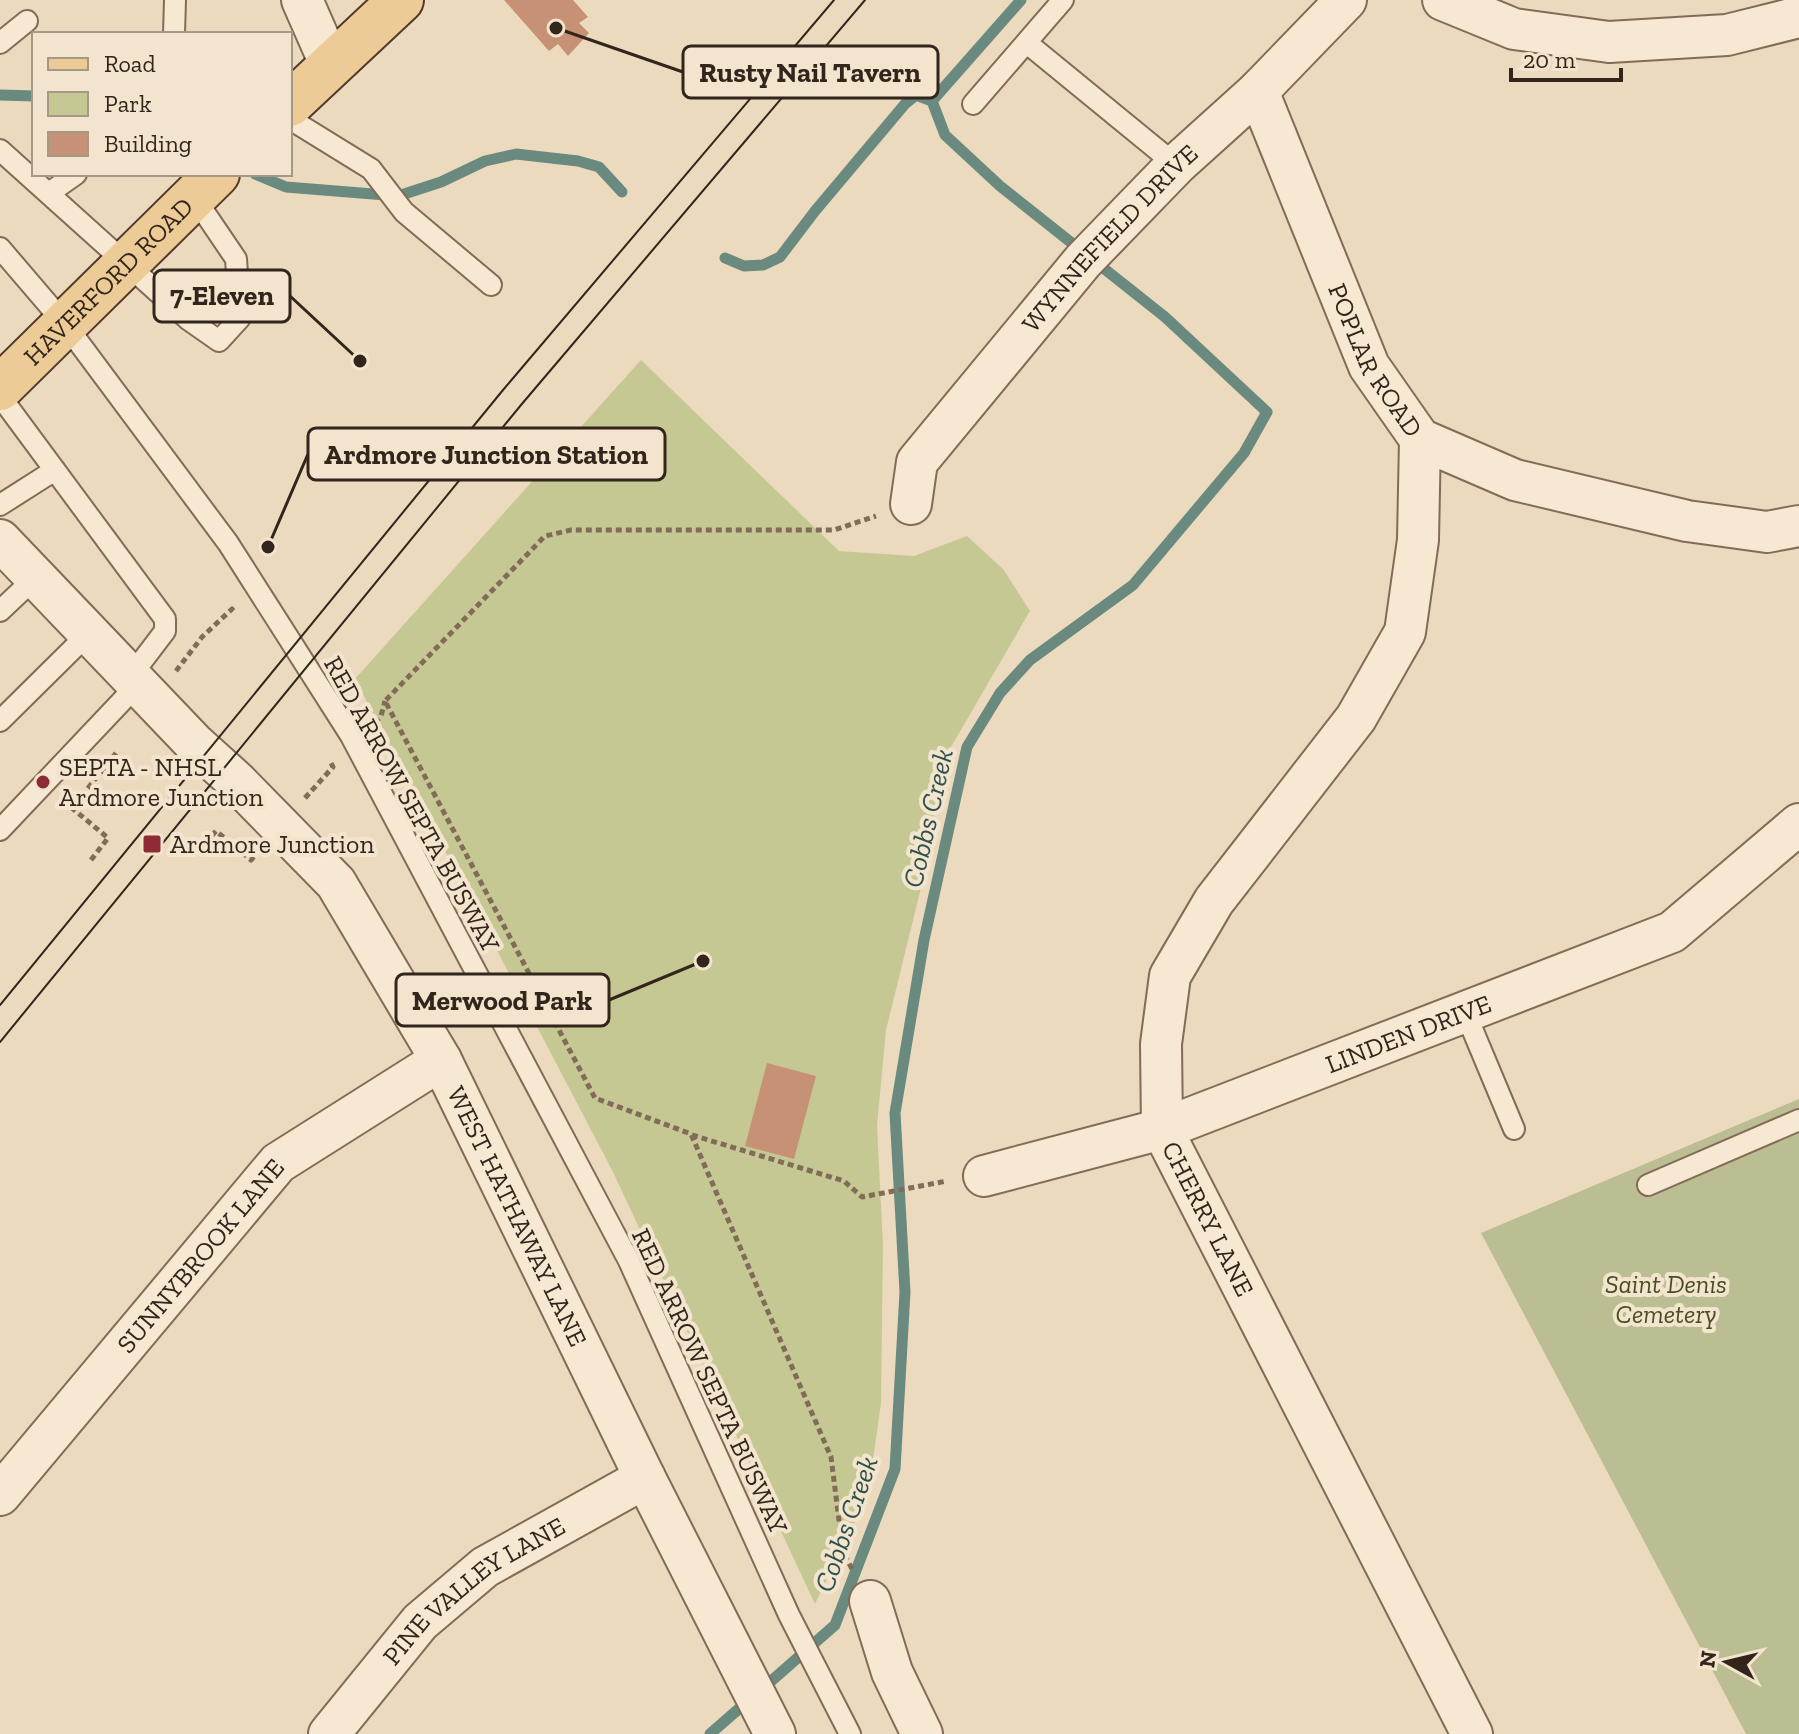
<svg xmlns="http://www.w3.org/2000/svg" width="1799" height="1734" font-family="'Zilla Slab',serif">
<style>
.green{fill:#c6c893}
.cemetery{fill:#bbbd92}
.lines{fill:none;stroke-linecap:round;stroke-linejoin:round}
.stream{stroke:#6a897f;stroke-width:11}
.building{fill:#c79176}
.lane-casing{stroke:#826b58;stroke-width:24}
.street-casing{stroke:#826b58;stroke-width:44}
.primary-casing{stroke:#503a2c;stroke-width:48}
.path{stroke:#826b58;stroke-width:5;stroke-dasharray:6 4;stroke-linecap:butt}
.lane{stroke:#f6e8d1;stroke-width:20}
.street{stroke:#f6e8d1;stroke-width:40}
.primary{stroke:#edcb97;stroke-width:44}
.tram{stroke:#32251c;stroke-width:2}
.poi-dot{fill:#8e2b35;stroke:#f3e5cd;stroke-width:3}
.labels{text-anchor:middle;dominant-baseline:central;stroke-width:8;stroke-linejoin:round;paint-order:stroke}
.street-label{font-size:26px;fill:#32251c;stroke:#f3e5cd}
.poi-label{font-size:26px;fill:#32251c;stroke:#f3e5cd;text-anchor:start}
.park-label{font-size:26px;font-style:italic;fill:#474e23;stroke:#f3e5cd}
.water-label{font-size:28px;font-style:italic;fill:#2c514c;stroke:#f3e5cd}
.leader{fill:none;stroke:#32251c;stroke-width:3}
.callout-dot{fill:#32251c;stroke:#f3e5cd;stroke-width:3}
.callout{fill:#f3e5cd;stroke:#32251c;stroke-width:3}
.callout-label{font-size:28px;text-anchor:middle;font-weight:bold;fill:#32251c}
</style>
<rect width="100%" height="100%" fill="#ebdabe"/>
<path class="green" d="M641,360L839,551L914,556L967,536L1003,569L1030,611L944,759L920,892L886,1030L877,1125L883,1245L881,1403L868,1495L815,1604L613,1172L355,679Z"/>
<path class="cemetery" d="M1799,1099V1734H1746L1481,1233Z"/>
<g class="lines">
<path class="stream" d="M0,95L34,96
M255,174L286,187L398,196L441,182L485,161L516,154L578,161L599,167L622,192
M725,258L744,266L763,265L780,257L815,211L905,104L916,95L932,101
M762,1689L835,1625L895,1469L905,1292L895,1113L924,940L967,747L1000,693L1030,660L1133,585L1244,453L1267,412L1165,317L1000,186L945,135L932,101L1021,0
M710,1734L749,1700"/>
</g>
<path class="building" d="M504,0H573L588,17L579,23L589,33L568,56L558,44L549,51Z
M767,1063L816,1076L794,1159L745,1146Z"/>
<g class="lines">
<defs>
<path id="lane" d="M174,34L175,0
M0,43L27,21
M1027,43L1176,165
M973,104L1063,0
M290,119L371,169L404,212L491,285
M0,150L189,320L219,341L240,318L236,259L194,197
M49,193L76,174
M0,248L65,324L228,543L351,736L629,1261L789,1615L850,1734
M0,396L165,619V631L130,677
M0,505L55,470
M0,611L36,577
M0,721L89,633
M0,830L138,684
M1465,1012L1514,1129
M1648,1185L1799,1120"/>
<g id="street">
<path d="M302,0L331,66"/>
<path d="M1443,0L1514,29L1609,42L1727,35L1799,17"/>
<path id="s1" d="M1258,91L1369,366L1420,439L1515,480L1687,521L1767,532L1799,526"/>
<path id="s2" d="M1420,439L1418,540L1405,632L1356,718L1214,901L1170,976L1161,1044L1162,1129L1472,1734"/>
<path id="s3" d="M911,504L917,462L1083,261L1176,165L1258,91L1346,0"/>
<path id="s4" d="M0,540L194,743L236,781L336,883L441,1060L645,1478L775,1734"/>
<path id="s5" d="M984,1176L1162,1129L1672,932L1799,824"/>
<path id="s6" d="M0,1495L278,1163L441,1060"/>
<path d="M870,1601L892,1672L922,1734"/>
<path id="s7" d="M329,1734L420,1622L485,1567L645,1478"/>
</g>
<g id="primary">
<path d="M290,104L401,0"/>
<path id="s8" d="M0,388L217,174"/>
</g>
</defs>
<use href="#lane" class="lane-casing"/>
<use href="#street" class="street-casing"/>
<use href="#primary" class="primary-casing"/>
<path class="path" d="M176,671L202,637L232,609L235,613
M375,723L381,716L385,701
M305,798L333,767L331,763
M190,840L201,848L216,831L251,860L257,853
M91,860L108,838L72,808L116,753
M692,1135L844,1181L862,1197L947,1181
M852,1569L843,1552L831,1457L691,1134L595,1098L385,701L545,536L571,530H834L876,516"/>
<use href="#lane" class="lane"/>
<use href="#street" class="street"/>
<use href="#primary" class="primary"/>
<path class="tram" d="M0,1005L503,390L834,0
M0,1042L521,405L865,0"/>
</g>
<g class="poi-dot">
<circle cx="43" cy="782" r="8"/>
<rect x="142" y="834" width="20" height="20" rx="4"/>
</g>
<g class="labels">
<g class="street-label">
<text stroke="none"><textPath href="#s3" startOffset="338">WYNNEFIELD DRIVE</textPath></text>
<text stroke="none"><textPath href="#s8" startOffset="152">HAVERFORD ROAD</textPath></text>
<text stroke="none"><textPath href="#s1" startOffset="294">POPLAR ROAD</textPath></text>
<text transform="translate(412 804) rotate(61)">RED ARROW SEPTA BUSWAY</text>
<text stroke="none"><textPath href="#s5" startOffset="448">LINDEN DRIVE</textPath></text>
<text stroke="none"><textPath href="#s4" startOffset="860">WEST HATHAWAY LANE</textPath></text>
<text stroke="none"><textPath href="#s2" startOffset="866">CHERRY LANE</textPath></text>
<text stroke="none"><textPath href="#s6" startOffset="312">SUNNYBROOK LANE</textPath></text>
<text transform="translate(710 1381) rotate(65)">RED ARROW SEPTA BUSWAY</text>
<text stroke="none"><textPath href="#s7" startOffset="206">PINE VALLEY LANE</textPath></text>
</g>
<g class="poi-label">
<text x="59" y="767">SEPTA - NHSL<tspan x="59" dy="30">Ardmore Junction</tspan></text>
<text x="170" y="844">Ardmore Junction</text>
</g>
<g class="park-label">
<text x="1666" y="1284">Saint Denis<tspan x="1666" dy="30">Cemetery</tspan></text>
</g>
<g class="water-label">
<text transform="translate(928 818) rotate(-77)">Cobbs Creek</text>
<text transform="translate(846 1524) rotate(-71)">Cobbs Creek</text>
</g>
</g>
<path class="leader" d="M556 28L683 72M360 361L290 296M268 547L308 454M703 961L609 1000"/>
<g class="callout-dot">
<circle cx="556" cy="28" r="8"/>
<circle cx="360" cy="361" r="8"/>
<circle cx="268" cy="547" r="8"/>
<circle cx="703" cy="961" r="8"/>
</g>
<g class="callout">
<rect x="683" y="46" width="255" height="52" rx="8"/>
<rect x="154" y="270" width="136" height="52" rx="8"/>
<rect x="308" y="428" width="357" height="52" rx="8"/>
<rect x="396" y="974" width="213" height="52" rx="8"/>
</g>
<g class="callout-label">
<text x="810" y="82">Rusty Nail Tavern</text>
<text x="222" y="305">7-Eleven</text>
<text x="486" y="464">Ardmore Junction Station</text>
<text x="502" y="1010">Merwood Park</text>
</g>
<rect x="32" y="32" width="260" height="144" fill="#f3e5cd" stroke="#a69886" stroke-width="2"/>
<rect x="48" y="58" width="40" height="12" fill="#edcb97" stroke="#a69886" stroke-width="2"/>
<text x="104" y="72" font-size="24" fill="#32251c">Road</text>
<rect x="48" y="92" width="40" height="24" fill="#c6c893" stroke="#a69886" stroke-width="2"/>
<text x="104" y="112" font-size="24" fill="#32251c">Park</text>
<rect x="48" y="132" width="40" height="24" fill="#c79176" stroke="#a69886" stroke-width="2"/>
<text x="104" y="152" font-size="24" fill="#32251c">Building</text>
<g transform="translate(1727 1662) rotate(278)" stroke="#f3e5cd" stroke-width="6" paint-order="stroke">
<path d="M0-6L14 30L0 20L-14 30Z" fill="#32251c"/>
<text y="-12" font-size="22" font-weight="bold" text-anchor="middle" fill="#32251c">N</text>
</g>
<path d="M1511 68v12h110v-12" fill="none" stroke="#32251c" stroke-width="4"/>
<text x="1523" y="68" font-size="24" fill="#32251c" stroke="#f3e5cd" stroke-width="6" paint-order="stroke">20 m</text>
</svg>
